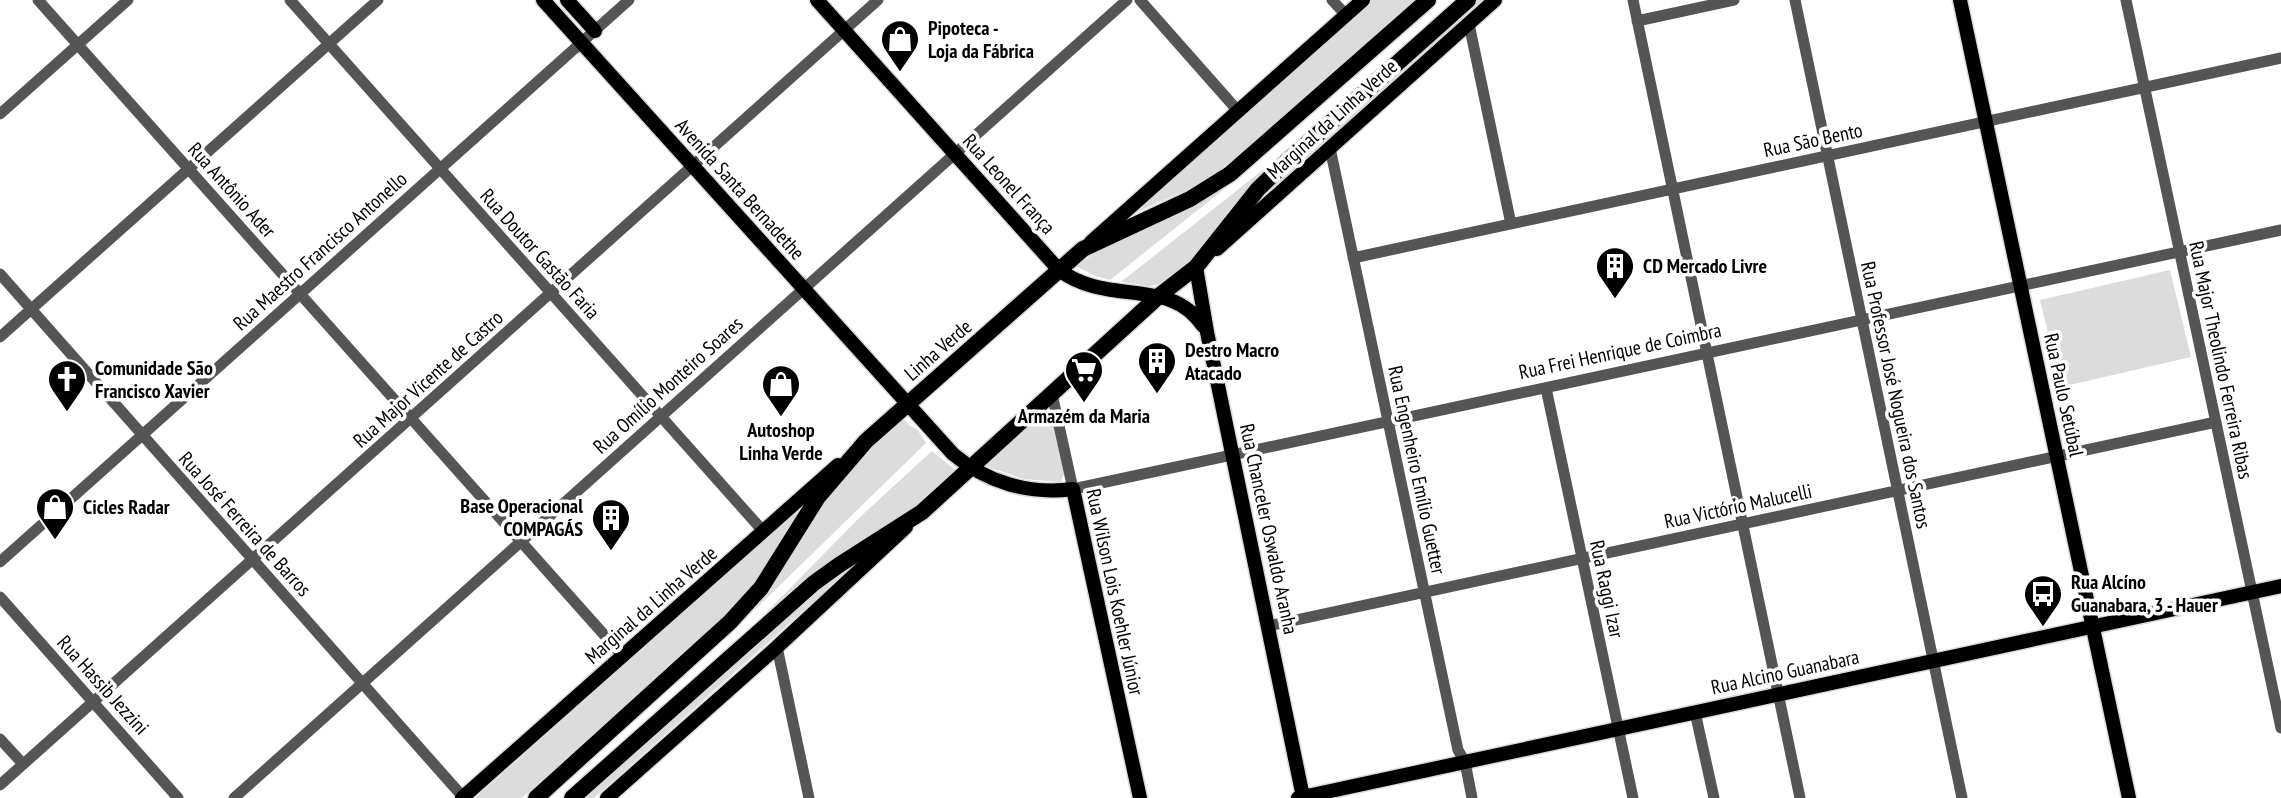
<svg xmlns="http://www.w3.org/2000/svg" width="2281" height="798" font-family="'PT Sans Narrow',sans-serif">
<style>
.green{fill:#dcdcdc}
.lines{fill:none;stroke-linecap:round;stroke-linejoin:round}
.major-casing{stroke:#dbdbdb;stroke-width:17}
.highway-casing{stroke:#dbdbdb;stroke-width:19}
.minor{stroke:#555;stroke-width:11}
.major{stroke:#000;stroke-width:14}
.highway{stroke:#000;stroke-width:16}
.labels{text-anchor:middle;dominant-baseline:central;stroke-width:7;stroke-linejoin:round;paint-order:stroke}
.poi-label{font-size:20px;font-weight:bold;fill:#000;stroke:#fff;text-anchor:start}
.street-label{font-size:20px;fill:#000;stroke:#fff}
</style>
<rect width="100%" height="100%" fill="#fff"/>
<path class="green" d="M1370,0H1418L1231,163L1191,188L1126,217Z
M1477,0H1489L1244,215L1282,174Z
M1256,160L1258,162L1110,280L1095,276L1076,266L1108,244Z
M1264,169L1266,171L1195,256L1165,283L1144,287L1138,284L1121,282Z
M2170,270L2191,357L2061,387L2040,300Z
M1045,411L1052,415L1064,474L1061,482L1024,479L986,466Z
M903,418L910,426L917,429L926,443L734,630L733,628L781,571L818,511L839,482L876,443Z
M932,451L955,470L919,503L742,637L860,517Z
M808,502L774,559L729,613L522,798H475Z
M859,561L594,798H582L816,589Z"/>
<g class="lines">
<defs>
<path id="major" d="M543,0L953,454C986,482 1029,495 1073,489L1140,798
M567,0L595,31
M817,0L1059,270C1109,307 1170,276 1203,326
M1960,0L2129,798
M1091,242L1363,0
M1217,249L1495,0
M1201,262L1196,267L1207,332L1303,797
M462,798L838,465
M607,798L777,647L906,527
M1298,798L2281,586"/>
<path id="highway" d="M536,798L730,622L761,588L818,497L866,441L1083,249L1190,199L1230,174L1428,0
M572,798L814,583L839,565L922,512L1160,295L1196,267L1258,189L1281,167L1468,0"/>
</defs>
<use href="#major" class="major-casing"/>
<use href="#highway" class="highway-casing"/>
<path class="minor" d="M38,0L623,656
M290,0L763,531
M1140,0L1238,111
M1332,0L1346,15
M1633,0L1800,798
M1795,0L1962,798
M2126,0L2281,728
M1637,21L1734,0
M1469,24L1511,224
M0,114L128,0
M1330,148L1458,750L1465,762L1472,798
M1353,258L2281,58
M0,274L463,797
M0,337L378,0
M1546,388L1633,798
M1052,394L1073,489L2281,230
M0,562L629,0
M0,597L178,798
M1268,626L2216,422
M777,647L809,798
M1695,712L1714,798
M0,739L23,764
M0,785L878,0
M234,798L1127,0"/>
<use href="#major" class="major"/>
<use href="#highway" class="highway"/>
</g>
<defs>
<symbol id="shop-pin" viewBox="-11 -11 22 30"><path d="M0 17L-7.5 6A9.5 9.5 0 1 1 7.5 6Z" fill="#000" stroke="#fff"/><path d="M-5-2.5h2.3a2.7 3.5 0 0 1 5.4 0H5L5.5 6h-11ZM-1.5-2.5h3a1.5 2.3 0 0 0-3 0Z" fill="#fff"/></symbol>
<symbol id="building-pin" viewBox="-11 -11 22 30"><path d="M0 17L-7.5 6A9.5 9.5 0 1 1 7.5 6Z" fill="#000" stroke="#fff"/><path d="M-4-6H4V6H1V3H-1V6H-4ZM-2.5-4.3h1.7v1.8h-1.7ZM.8-4.3h1.7v1.8H.8ZM-2.5-1h1.7V.8h-1.7ZM.8-1h1.7V.8H.8Z" fill="#fff"/></symbol>
<symbol id="supermarket-pin" viewBox="-11 -11 22 30"><path d="M0 17L-7.5 6A9.5 9.5 0 1 1 7.5 6Z" fill="#000" stroke="#fff"/><path d="M-6-5.5h2.5l.6 2H6L4.5 2H-2.5L-4.4-4H-6ZM-1.5 3.2a1.3 1.3 0 1 0 .1 0ZM3 3.2a1.3 1.3 0 1 0 .1 0Z" fill="#fff"/></symbol>
<symbol id="church-pin" viewBox="-11 -11 22 30"><path d="M0 17L-7.5 6A9.5 9.5 0 1 1 7.5 6Z" fill="#000" stroke="#fff"/><path d="M-1.2-6h2.4v3.5h3.3v2.4h-3.3V6h-2.4V-.1h-3.3v-2.4h3.3Z" fill="#fff"/></symbol>
<symbol id="bus-pin" viewBox="-11 -11 22 30"><path d="M0 17L-7.5 6A9.5 9.5 0 1 1 7.5 6Z" fill="#000" stroke="#fff"/><path d="M-5-6H5V4H4V6H2V4H-2V6H-4V4H-5ZM-3.5-4V0h7V-4ZM-3.5 1.2v1.5H-2V1.2ZM2 1.2v1.5H3.5V1.2Z" fill="#fff"/></symbol>
</defs>
<g fill-rule="evenodd">
<use href="#shop-pin" x="878" y="17" width="44" height="60"/>
<use href="#building-pin" x="1593" y="244" width="44" height="60"/>
<use href="#building-pin" x="1135" y="339" width="44" height="60"/>
<use href="#supermarket-pin" x="1062" y="348" width="44" height="60"/>
<use href="#church-pin" x="45" y="357" width="44" height="60"/>
<use href="#shop-pin" x="759" y="362" width="44" height="60"/>
<use href="#shop-pin" x="33" y="485" width="44" height="60"/>
<use href="#building-pin" x="589" y="496" width="44" height="60"/>
<use href="#bus-pin" x="2021" y="572" width="44" height="60"/>
</g>
<g class="labels">
<g class="poi-label">
<text x="928" y="28">Pipoteca -<tspan x="928" dy="23">Loja da Fábrica</tspan></text>
<text x="1643" y="266">CD Mercado Livre</text>
<text x="1185" y="350">Destro Macro<tspan x="1185" dy="23">Atacado</tspan></text>
<text x="95" y="368">Comunidade São<tspan x="95" dy="23">Francisco Xavier</tspan></text>
<text x="1084" y="416" text-anchor="middle">Armazém da Maria</text>
<text x="781" y="430" text-anchor="middle">Autoshop<tspan x="781" dy="23">Linha Verde</tspan></text>
<text x="583" y="506" text-anchor="end">Base Operacional<tspan x="583" dy="23">COMPAGÁS</tspan></text>
<text x="83" y="507">Cicles Radar</text>
<text x="2071" y="582">Rua Alcíno<tspan x="2071" dy="23">Guanabara, 3 - Hauer</tspan></text>
</g>
<g class="street-label">
<text transform="translate(1332 119) rotate(-42)">Marginal da Linha Verde</text>
<text transform="translate(1813 140) rotate(-12)">Rua São Bento</text>
<text transform="translate(1009 184) rotate(48)">Rua Leonel França</text>
<text transform="translate(740 189) rotate(48)">Avenida Santa Bernadethe</text>
<text transform="translate(232 190) rotate(48)">Rua Antônio Ader</text>
<text transform="translate(320 251) rotate(-42)">Rua Maestro Francisco Antonello</text>
<text transform="translate(540 254) rotate(48)">Rua Doutor Gastão Faria</text>
<text transform="translate(938 350) rotate(-41)">Linha Verde</text>
<text transform="translate(1620 351) rotate(-12)">Rua Frei Henrique de Coimbra</text>
<text transform="translate(2221 360) rotate(78)">Rua Major Theolindo Ferreira Ribas</text>
<text transform="translate(428 379) rotate(-42)">Rua Major Vicente de Castro</text>
<text transform="translate(668 385) rotate(-42)">Rua Omílio Monteiro Soares</text>
<text transform="translate(1896 395) rotate(78)">Rua Professor José Nogueira dos Santos</text>
<text transform="translate(2064 395) rotate(78)">Rua Paulo Setúbal</text>
<text transform="translate(1417 470) rotate(78)">Rua Engenheiro Emílio Guetter</text>
<text transform="translate(1738 506) rotate(-12)">Rua Victório Malucelli</text>
<text transform="translate(245 524) rotate(48)">Rua José Ferreira de Barros</text>
<text transform="translate(1269 529) rotate(78)">Rua Chanceler Oswaldo Aranha</text>
<text transform="translate(1607 589) rotate(78)">Rua Raggi Izar</text>
<text transform="translate(1115 592) rotate(78)">Rua Wilson Lois Koehler Júnior</text>
<text transform="translate(651 605) rotate(-41)">Marginal da Linha Verde</text>
<text transform="translate(1785 672) rotate(-12)">Rua Alcino Guanabara</text>
<text transform="translate(103 685) rotate(48)">Rua Hassib Jezzini</text>
</g>
</g>
</svg>
